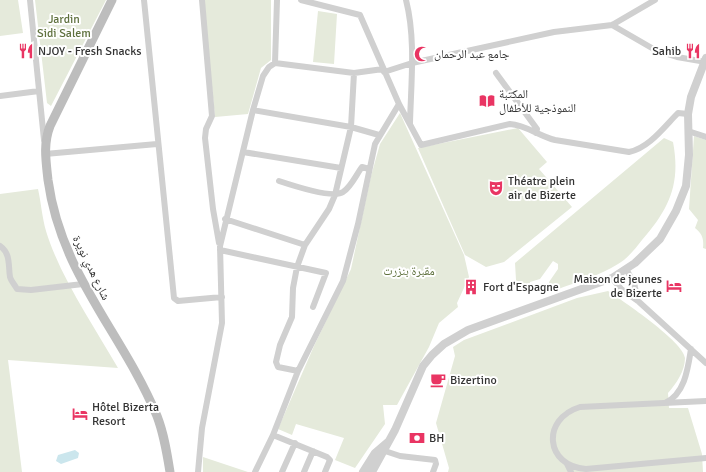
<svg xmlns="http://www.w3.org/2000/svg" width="706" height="472" font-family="Signika,'Noto Naskh Arabic',sans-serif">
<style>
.green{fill:#e5eadb}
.water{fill:#cbe6ed}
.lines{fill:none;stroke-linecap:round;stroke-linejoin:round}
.minor{stroke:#d0d0d0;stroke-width:6}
.tertiary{stroke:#d0d0d0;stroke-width:8}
.secondary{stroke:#bdbdbd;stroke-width:9}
.labels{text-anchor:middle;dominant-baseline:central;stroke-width:4;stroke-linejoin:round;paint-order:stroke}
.park-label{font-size:12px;fill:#5f713e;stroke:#fff}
.poi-label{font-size:12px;fill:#333;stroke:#fff;text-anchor:start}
.street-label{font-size:12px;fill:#333;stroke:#fff}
</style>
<rect width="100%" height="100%" fill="#fff"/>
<path class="green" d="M0,0H18L23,33L0,36Z
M35,0H106L51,106L47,103Z
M203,0H271V60L261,68L248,114L215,117Z
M318,11L337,14L334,64L313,62Z
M400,113L464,255L469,277L457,303L458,307L439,323L429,347L397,405H383L385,424L355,468L335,460L344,438L296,424L292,435L278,429L314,346L351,269L371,176L380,144Z
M518,128L547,162L539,169L572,207L504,262L486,267L465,255L418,148Z
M694,136L706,140V249L703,248C704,238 702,234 695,228L698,220L689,209Z
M664,138L673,142C681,184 669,209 642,240C636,248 627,259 618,264C599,276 576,282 556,290L550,288L549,282L558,269V264L553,261L540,279L530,282L529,287L525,289L519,286L516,280L515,263Z
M38,189C41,202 42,217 46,231C60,277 94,326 118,368L8,360L22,472H0V194Z
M608,291C623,301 684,342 685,358C685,371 676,384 668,393L669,408H688L702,454L703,472H448L449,468L436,423L455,356L453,347L464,340L577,298Z
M203,457L248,472H203Z"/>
<path class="water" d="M75,450L79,453L78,458L61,464L56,461L58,455Z"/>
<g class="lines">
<path class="minor" d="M30,0L44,140
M144,0L174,298L178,301L222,297
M202,0L212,116L206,129L205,138L213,209L219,243
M301,0L360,15L399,104L421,145L510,124C526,125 539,136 555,140L629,152C649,148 664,127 678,113L688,114
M406,0C416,39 411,83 410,123
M612,25L657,51L677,57L706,62
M275,63L277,0
M384,72L412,63L554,32L612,25L655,0
M496,73L537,129L536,133
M0,96L39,91
M253,110L351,127L379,135
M688,131L706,137
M243,152L341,168
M45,154L157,144
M279,181C291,185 333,199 343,192C351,187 356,175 362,167L369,169
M225,219L305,245
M0,246C11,254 8,265 10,277C11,281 15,285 17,289L31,290L83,284
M220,250L326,273L313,307
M626,269L634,283L638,301
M612,278L621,289L638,301L706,363
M298,371L278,367L276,362L280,345L292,317L293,288L297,267L305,245L329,209L335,195L351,127L354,73
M706,401L580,407C541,419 545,466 586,469L706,458
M665,403C685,394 688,368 691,349
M273,435L327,457L330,460L325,472
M385,451L400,456L435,460L436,464L433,472
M567,464L571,472
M198,472L202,428L222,323L220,246L253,110L263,76L269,67L275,63L354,73L383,69
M255,472L273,435L298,371L343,281L358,224L375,144L399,104
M282,472L295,443
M304,472L313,451"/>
<path class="tertiary" d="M363,472L375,453L389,441
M372,472L395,430L423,366L432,355L444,344L468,330L612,278L635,263L660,239L676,211L686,186L689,155L688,114L691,97L706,58"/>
<path class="secondary" d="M112,0L50,126C43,144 46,161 48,180C61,275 122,332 157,416C164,434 167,453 170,472"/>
</g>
<defs>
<symbol id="restaurant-bare" viewBox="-9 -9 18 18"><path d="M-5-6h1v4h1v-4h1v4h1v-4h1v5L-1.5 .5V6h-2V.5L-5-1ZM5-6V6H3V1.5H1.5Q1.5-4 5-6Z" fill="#e93563" stroke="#fff" stroke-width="2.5" paint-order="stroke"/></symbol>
<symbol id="mosque-bare" viewBox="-9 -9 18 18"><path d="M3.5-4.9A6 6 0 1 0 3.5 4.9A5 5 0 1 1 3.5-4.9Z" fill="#e93563" stroke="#fff" stroke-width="2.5" paint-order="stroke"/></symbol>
<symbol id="library-bare" viewBox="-9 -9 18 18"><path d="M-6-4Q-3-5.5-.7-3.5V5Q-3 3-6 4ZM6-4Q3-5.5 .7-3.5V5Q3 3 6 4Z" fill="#e93563" stroke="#fff" stroke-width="2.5" paint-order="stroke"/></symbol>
<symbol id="theatre-bare" viewBox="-9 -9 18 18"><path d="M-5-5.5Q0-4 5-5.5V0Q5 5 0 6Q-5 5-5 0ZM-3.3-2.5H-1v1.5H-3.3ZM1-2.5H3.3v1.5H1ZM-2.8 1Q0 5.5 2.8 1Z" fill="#e93563" stroke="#fff" stroke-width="2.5" paint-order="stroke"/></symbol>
<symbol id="hotel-bare" viewBox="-9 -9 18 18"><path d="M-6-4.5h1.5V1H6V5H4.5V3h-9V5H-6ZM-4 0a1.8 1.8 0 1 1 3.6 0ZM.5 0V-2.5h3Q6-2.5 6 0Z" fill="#e93563" stroke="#fff" stroke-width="2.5" paint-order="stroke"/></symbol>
<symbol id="building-bare" viewBox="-9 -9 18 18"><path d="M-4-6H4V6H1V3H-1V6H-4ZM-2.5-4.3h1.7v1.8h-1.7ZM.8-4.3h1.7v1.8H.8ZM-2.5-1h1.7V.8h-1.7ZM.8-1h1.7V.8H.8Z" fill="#e93563" stroke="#fff" stroke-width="2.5" paint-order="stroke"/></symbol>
<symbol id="cafe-bare" viewBox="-9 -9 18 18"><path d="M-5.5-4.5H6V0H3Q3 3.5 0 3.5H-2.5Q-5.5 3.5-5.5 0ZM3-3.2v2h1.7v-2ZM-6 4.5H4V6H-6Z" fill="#e93563" stroke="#fff" stroke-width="2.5" paint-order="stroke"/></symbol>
<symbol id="bank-bare" viewBox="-9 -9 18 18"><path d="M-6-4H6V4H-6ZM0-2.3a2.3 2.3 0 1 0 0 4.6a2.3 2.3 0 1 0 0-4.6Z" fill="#e93563" stroke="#fff" stroke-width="2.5" paint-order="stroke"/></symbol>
</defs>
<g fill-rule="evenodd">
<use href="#restaurant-bare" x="15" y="40" width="22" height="22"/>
<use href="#restaurant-bare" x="682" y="40" width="22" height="22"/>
<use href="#mosque-bare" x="411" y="43" width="22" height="22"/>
<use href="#library-bare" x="476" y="90" width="22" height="22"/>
<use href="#theatre-bare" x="485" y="177" width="22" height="22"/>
<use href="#hotel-bare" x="663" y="275" width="22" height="22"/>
<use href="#building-bare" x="460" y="276" width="22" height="22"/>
<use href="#cafe-bare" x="427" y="369" width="22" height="22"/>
<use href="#hotel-bare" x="69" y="403" width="22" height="22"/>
<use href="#bank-bare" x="406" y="427" width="22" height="22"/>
</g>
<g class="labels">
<g class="park-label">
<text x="64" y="19">Jardin<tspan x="64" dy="14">Sidi Salem</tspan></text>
<text x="409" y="271">مقبرة بنزرت</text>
</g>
<g class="poi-label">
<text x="38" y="51">NJOY - Fresh Snacks</text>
<text x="681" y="51" text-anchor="end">Sahib</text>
<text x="434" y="54">جامع عبد الرحمان</text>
<text x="499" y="94">المكتبة<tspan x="499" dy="14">النموذجية للأطفال</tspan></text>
<text x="508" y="181">Théatre plein<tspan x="508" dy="14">air de Bizerte</tspan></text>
<text x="662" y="279" text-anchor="end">Maison de jeunes<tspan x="662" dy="14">de Bizerte</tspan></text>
<text x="483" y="287">Fort d'Espagne</text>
<text x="450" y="380">Bizertino</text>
<text x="92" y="407">Hôtel Bizerta<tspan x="92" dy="14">Resort</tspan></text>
<text x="429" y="438">BH</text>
</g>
<g class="street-label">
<text transform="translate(91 268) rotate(64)">شارع هدي نويرة</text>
</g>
</g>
</svg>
